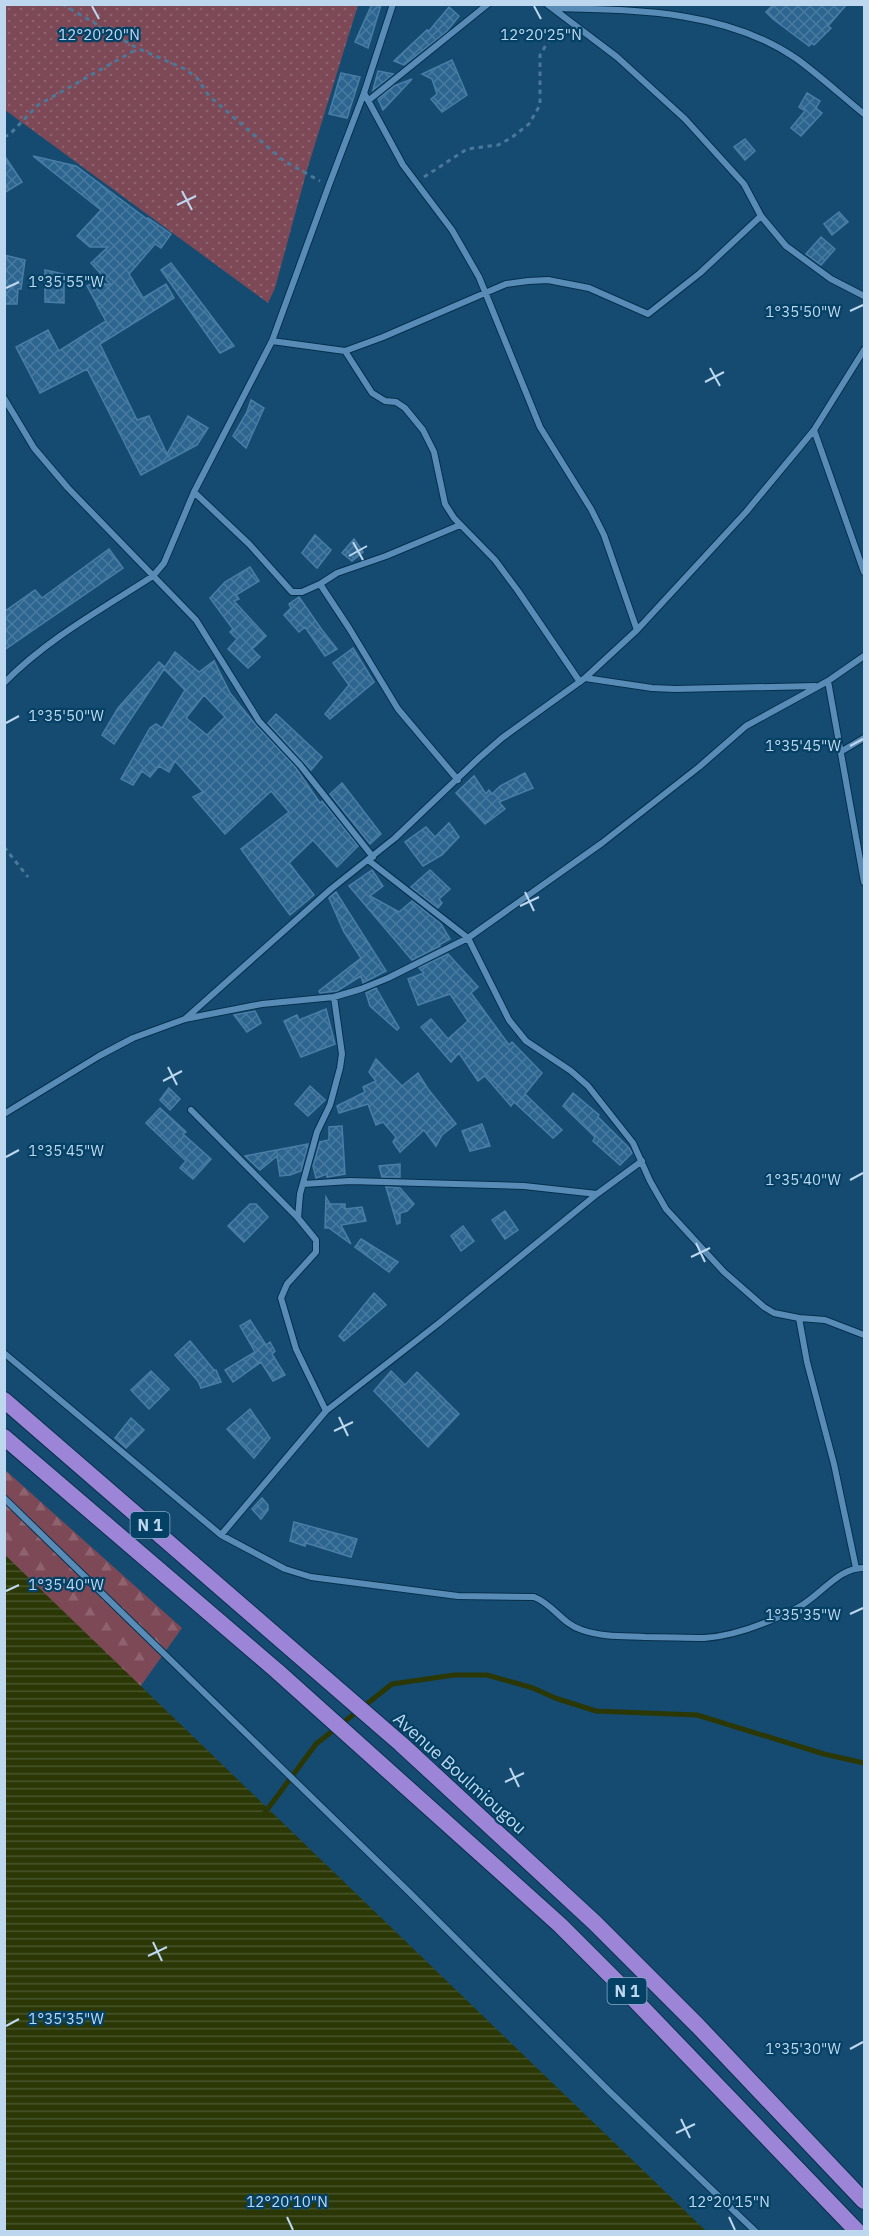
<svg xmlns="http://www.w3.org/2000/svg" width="869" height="2236" font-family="'IBM Plex Sans',sans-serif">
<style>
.grass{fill:url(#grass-dots)}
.forest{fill:url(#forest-firs)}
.water{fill:url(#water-rules)}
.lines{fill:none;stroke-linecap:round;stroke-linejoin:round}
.stream{stroke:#2b3806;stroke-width:5}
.building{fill:url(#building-cross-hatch);stroke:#4a7ea7;stroke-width:1.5;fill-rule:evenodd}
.minor-casing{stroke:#06304c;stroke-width:8}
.trunk-casing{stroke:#06304c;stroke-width:18}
.path{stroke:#4b7899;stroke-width:3;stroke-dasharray:4.5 4.5;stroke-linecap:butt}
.minor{stroke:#588cb6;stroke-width:6}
.trunk{stroke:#9c85d6;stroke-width:16}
.ticks{fill:none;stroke:#bdd7ee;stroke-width:2}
.labels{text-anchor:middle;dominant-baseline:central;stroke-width:4.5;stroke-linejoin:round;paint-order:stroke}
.shield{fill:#054065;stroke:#86aac5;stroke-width:1.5}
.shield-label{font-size:16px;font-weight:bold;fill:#bdd7ee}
.street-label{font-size:18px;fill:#bdd7ee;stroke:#054065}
.ticks-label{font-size:15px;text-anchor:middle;fill:#bdd7ee;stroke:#054065;stroke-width:4.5;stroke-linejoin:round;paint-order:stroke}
</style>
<defs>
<pattern id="grass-dots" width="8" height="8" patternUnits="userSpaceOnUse" patternTransform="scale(1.5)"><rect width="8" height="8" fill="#7d4956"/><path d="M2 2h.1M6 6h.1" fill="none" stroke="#8e626f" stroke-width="1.8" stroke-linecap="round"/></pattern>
<pattern id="forest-firs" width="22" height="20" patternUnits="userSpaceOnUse" patternTransform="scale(1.5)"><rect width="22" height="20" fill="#7d4956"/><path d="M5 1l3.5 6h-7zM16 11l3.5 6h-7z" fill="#8e626f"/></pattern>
<pattern id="water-rules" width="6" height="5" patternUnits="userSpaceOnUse" patternTransform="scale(1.5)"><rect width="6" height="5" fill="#2b3806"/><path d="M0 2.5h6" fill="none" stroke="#48542b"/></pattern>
<pattern id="building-cross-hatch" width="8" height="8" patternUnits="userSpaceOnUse" patternTransform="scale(1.5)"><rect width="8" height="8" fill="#2c658f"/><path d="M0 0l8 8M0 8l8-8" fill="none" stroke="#497a9f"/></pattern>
</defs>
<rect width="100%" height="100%" fill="#154b71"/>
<path class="grass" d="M5,4L358,5L307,170L275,288L268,303L5,110Z"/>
<path class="forest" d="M4,1469L182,1628L140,1687L5,1555Z"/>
<path class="water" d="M5,1555L706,2231H5Z"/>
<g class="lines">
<path class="stream" d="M264,1814L316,1744L392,1684L454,1675H487L533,1688L555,1698L596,1711L697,1715L824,1754L864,1763"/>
</g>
<path class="building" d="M372,4L381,5L368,48L355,42Z
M774,4H847L828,26L831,28L814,45L812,43L809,46L773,19L766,12Z
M449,7L459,16L447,31L404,65L394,61L427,30L429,31Z
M452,60L467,95L442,112L431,99L437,94L432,79L422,74Z
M378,71L393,74L373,90Z
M341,73L360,77L347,118L329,114Z
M412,79L383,110L378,99L394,86Z
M807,93L820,101L816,108L822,113L801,136L791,128L805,111L799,107Z
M745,139L755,151L745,160L734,147Z
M4,155L22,182L4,193Z
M33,156L76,166L147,219L148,218L171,234L161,248L155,244L129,274L143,298L166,284L174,298L100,344L137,420L149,416L167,454L188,416L208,428L197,445L141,475L87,369L40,393L16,347L48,330L59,351L106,321L97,305L99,304H97L87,286L95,282L111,285L91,263L108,247H90L77,236L101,210Z
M839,212L848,222L832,235L824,224Z
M821,237L835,249L821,265L806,254Z
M4,255L25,260L21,289H18L17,304H4Z
M171,263L234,346L220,353L161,270Z
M45,270L64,274V303L45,302Z
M251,400L264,408L246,448L233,436L247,412Z
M315,535L331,550L317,568L302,553Z
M354,539L363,552L352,561L342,553Z
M109,549L123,568L4,650V612L35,590L42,598Z
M250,567L259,581L236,595L239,599L234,601L266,636L252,649L260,657L248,668L228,649L237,639L230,632L233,629L210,598L225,582Z
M299,597L322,630L337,649L325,656L305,627L299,632L284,615L291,608L289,604Z
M353,648L374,682L330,719L325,714L349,685L333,663Z
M175,652L199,672L214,661L230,693L255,724L296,768L320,803L322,801L358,846L337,867L313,840L289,863L314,895L290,915L241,849L289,812L271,791L225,834L193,797L203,792L175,761L169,772L159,766L150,777L142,771L133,785L121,779L150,728L156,724L162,728L185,690L164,669L114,744L102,735L118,708L159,662L165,667ZM204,695L225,717L207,735L186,718Z
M276,714L322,757L311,770L268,723Z
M525,773L533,788L499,802L505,809L485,824L456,793L474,776L486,794L489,790L492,794L500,786Z
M342,783L381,834L370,844L330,794Z
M449,823L459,837L442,855L423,866L405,842L426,827L435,837Z
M372,870L383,886L370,896L399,912L412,901L441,924L450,939L439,945L440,946L412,960L349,886Z
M430,870L450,889L439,899L442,903L438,908L411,887Z
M336,892L386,971L363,983L361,976L337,991L320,993L319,991L361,958L344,932L329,898Z
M448,954L478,987L471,993L509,1045L512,1042L542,1073L525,1094L562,1130L553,1138L514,1102L511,1106L485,1076L478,1081L459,1053L451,1062L421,1027L431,1019L448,1039L468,1021L450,994L418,1005L408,979L424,973L419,968Z
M376,988L399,1028L397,1030L370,1006L366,993Z
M326,1009L335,1044L301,1057L284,1021L297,1015L299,1020Z
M255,1011L261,1023L247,1032L234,1015Z
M376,1059L402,1086L418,1073L428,1089L456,1124L442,1135L436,1146L424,1130L400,1152L393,1142L396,1137L383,1122L376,1125L368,1104L339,1113L337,1106L365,1092L363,1087L376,1081L369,1072Z
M310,1086L325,1100L308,1116L295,1104Z
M169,1088L180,1099L170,1110L160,1100Z
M573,1093L599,1115L598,1117L629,1148L632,1153L620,1165L593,1141L595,1137L563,1106Z
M160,1108L186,1132L183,1134L211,1159L193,1179L180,1168L186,1161L146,1123Z
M482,1124L490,1146L470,1151L462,1131Z
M342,1126L345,1174L327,1177V1174L316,1178L313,1166L320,1142L329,1140V1127Z
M308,1144L301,1171L290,1175L280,1176L277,1156L260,1170L245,1156Z
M400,1164V1177H382L379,1166Z
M386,1187L400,1188L414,1204L407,1211L400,1213V1223L397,1224Z
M326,1197L330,1204H345V1209L362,1207L366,1221L341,1225L351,1244L329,1228H325Z
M250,1204H256L268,1217L244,1242L228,1226Z
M505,1211L518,1230L505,1239L492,1220Z
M463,1226L474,1241L461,1251L451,1236Z
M361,1239L398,1262L389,1272L355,1247Z
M374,1293L386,1305L344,1341L339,1336Z
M250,1320L266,1345L270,1342L275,1351L272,1354L285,1375L273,1381L261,1362L233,1382L225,1370L255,1352L240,1326Z
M190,1341L214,1370H216L221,1382L201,1388L198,1381L175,1355Z
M151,1371L169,1389L149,1409L131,1390Z
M391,1371L405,1385L417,1372L459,1414L428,1447L374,1391Z
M250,1409L270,1438L254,1458L227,1429Z
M131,1418L144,1430L126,1448L115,1438Z
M262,1498L268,1505V1510L261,1519L252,1509Z
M294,1522L357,1539L351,1557L306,1543L305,1546L290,1541Z"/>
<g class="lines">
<defs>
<path id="minor" d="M547,4L617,57L685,119L744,184L761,216L786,246L831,279L864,296
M553,8C636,10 726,10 797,59C820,76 842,96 864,114
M364,93L403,165L452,230L479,277L540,427L591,509L604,535L637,630
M369,100L488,4
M272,341L345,351L383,337L506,284L528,281L548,280L589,288L648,314L700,273L761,216
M345,351L372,393L385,401L396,402L405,408L423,430L434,452L445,504L454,518L495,560L518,591L580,682
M4,398L34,448L68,488L196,620L259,721L300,765L373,857
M814,430L864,572
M194,492L249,544L292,592H302L320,584L337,573L386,556L460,525
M320,584L349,628L398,709L458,780
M585,678L652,688L675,689L815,686
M828,681L864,882
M4,683C47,639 102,609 153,576L164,563L194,492L272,341L329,185L364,93L393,4
M842,751L864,738
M368,860L468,938L509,1020L526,1041L571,1071L588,1086L633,1143L650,1181L666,1209L724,1272L764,1307L774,1313L799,1318L807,1362L834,1464L856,1568
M185,1019L331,889L395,838L479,758L502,738L585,678L637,630L746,512L814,430L864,350
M191,1110L298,1218L316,1240V1252L287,1284L281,1298L296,1349L326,1411
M4,1114L99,1056L133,1038L185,1019L262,1004L334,997L361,989L388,978L468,938L602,843L699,767L746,726L828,681L864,656
M303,1184L350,1181L524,1186L597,1194
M298,1218L300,1194L317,1132L330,1105L340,1068L342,1054L334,997
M799,1318L825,1320L864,1335
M4,1353L221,1535L285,1569L311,1577L458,1596L534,1597C553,1604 562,1624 582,1630C602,1637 624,1636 645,1637C665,1637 685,1638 704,1638C736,1636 772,1621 799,1607C821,1595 839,1567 864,1568
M4,1498L409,1892L608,2090L756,2232
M221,1535L326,1411L439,1323L597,1194L642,1161"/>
<path id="trunk" d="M4,1400L401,1744L595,1923L698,2026L864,2201
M4,1437L277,1671L560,1925L631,1996L858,2232"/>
</defs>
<use href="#minor" class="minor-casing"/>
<use href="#trunk" class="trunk-casing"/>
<path class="path" d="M62,4L137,48L185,69L197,78L209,96L284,161L320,181
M4,137L10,134L38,105L137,49
M424,177L467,149L498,145L511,138L529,124L540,105V55L549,40L562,27
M4,847L28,877"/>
<use href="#minor" class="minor"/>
<use href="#trunk" class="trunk"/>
</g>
<path class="ticks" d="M92,6L99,19M534,6L541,19M182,191L192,210M177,205L196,196M6,288L19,282M850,311L863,305M710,368L720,386M705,382L724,372M353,542L363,560M349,556L367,546M6,723L19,716M850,746L863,739M525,892L534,911M520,906L539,897M168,1067L177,1085M163,1081L182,1071M6,1157L19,1150M850,1180L863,1173M696,1243L705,1262M691,1257L710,1248M339,1417L348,1436M334,1431L353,1422M6,1591L19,1585M850,1614L863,1608M510,1768L519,1787M505,1782L524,1773M153,1942L162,1961M148,1956L167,1947M6,2026L19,2019M850,2049L863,2042M681,2119L690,2138M676,2133L695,2124M287,2217L293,2230M729,2217L735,2230"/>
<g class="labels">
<g class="shield">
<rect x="130.5" y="1512" width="39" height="26" rx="4.5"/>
<rect x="607.5" y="1978" width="39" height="26" rx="4.5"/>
</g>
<g class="shield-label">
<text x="150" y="1525">N 1</text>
<text x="627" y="1991">N 1</text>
</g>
<g class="street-label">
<text transform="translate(460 1773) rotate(42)">Avenue Boulmiougou</text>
</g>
</g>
<g class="ticks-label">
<text x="99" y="40">12°20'20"N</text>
<text x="541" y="40">12°20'25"N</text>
<text x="66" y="287">1°35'55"W</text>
<text x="803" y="317">1°35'50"W</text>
<text x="66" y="721">1°35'50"W</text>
<text x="803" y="751">1°35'45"W</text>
<text x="66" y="1156">1°35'45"W</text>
<text x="803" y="1185">1°35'40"W</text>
<text x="66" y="1590">1°35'40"W</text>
<text x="803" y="1620">1°35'35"W</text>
<text x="66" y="2024">1°35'35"W</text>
<text x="803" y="2054">1°35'30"W</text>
<text x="287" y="2207">12°20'10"N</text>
<text x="729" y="2207">12°20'15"N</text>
</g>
<rect width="869" height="2236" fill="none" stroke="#bdd7ee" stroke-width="12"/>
</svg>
